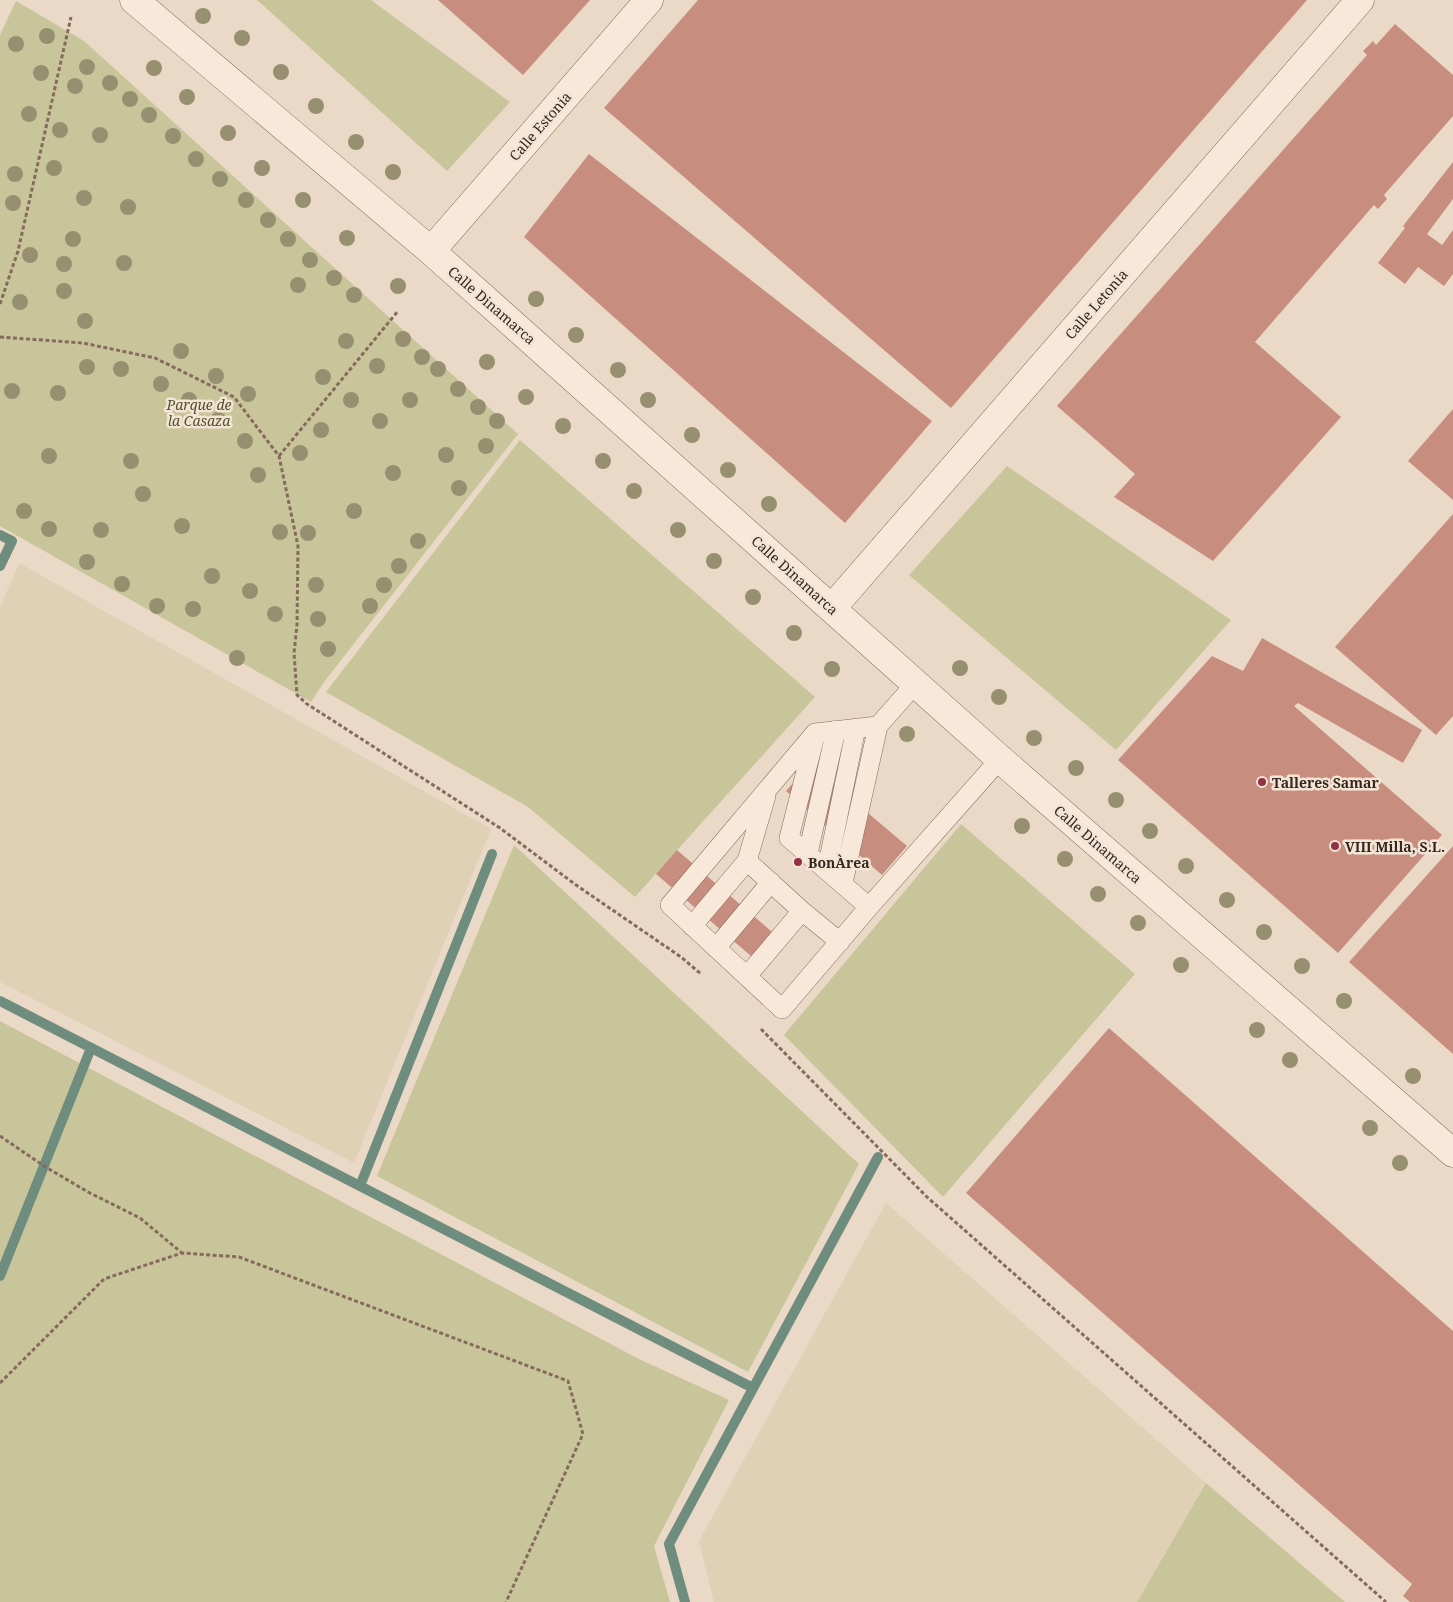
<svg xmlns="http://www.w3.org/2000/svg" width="1453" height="1602" font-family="'Noto Serif',serif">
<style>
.farmland{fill:#e0d0b5}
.green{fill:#c9c59b}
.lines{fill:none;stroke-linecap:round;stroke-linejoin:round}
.stream{stroke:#6f8d7f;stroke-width:10}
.building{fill:#c78e7f}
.lane-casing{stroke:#866b5d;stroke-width:20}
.street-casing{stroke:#866b5d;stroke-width:29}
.path{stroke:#866b5d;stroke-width:3;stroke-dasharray:4 2.5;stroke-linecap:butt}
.lane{stroke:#f7e8d9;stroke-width:19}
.street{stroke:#f7e8d9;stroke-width:28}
.tree{fill:#968f70}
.poi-dot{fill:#903146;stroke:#f3e5d6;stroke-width:2}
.labels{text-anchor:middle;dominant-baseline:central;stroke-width:5;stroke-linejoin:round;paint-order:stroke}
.street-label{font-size:14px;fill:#372620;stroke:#f3e5d6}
.park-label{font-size:14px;font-style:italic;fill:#505228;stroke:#f3e5d6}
.poi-label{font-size:14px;font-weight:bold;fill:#372620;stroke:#f3e5d6;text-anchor:start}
</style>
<rect width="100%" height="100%" fill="#ebd9c7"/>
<path class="farmland" d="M19,563L491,829L354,1163L0,982V607Z
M886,1203L1206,1483L1137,1602H714L699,1541Z"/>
<path class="green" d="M257,0H371L510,102L447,171Z
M16,1L84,41L518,434L324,682L311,702L0,526V35Z
M520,440L815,697L635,897L528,807L326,692Z
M1007,466L1231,620L1116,750L909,575Z
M961,824L1135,974L943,1197L784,1035Z
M514,845L859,1164L748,1372L377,1176Z
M0,1021L641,1360L729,1400L654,1546L670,1602H0Z
M1206,1483L1345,1602H1137Z"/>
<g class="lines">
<path class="stream" d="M0,535L12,541L0,566
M0,1001L753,1388
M360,1186L492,854
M0,1276L91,1048
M685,1602L669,1544L878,1157"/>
</g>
<path class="building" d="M438,0H590L523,75Z
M698,0H1307L951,408L604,108Z
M1395,24L1453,75V116L1384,195L1387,199L1378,209L1374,205L1255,342L1341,417L1213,561L1114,497L1135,474L1057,406L1367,55L1363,51L1373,41L1376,45Z
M589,154L932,421L845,523L524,237Z
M1453,162V199L1427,234L1442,245L1453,230V274L1444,286L1418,267L1405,284L1378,263L1405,228L1403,226Z
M1453,409V500L1408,461Z
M1453,514V716L1436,735L1335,647Z
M1262,638L1422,730L1403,763L1298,703L1294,706L1442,835L1338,953L1118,760L1212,656L1243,671Z
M810,764L907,846L882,875L786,791Z
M1453,846V1054L1349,962Z
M677,850L786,944L765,968L656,874Z
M1109,1028L1453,1331V1602H1410L1403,1596L1412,1584L966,1193Z"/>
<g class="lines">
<defs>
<path id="lane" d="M916,683L878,726L815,733L670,905L782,1009L869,907L1000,759
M815,736L789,838L869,907
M808,853L836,730
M827,869L856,728
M843,883L878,726
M802,911L840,942
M692,926L747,861
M716,948L771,882
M747,976L802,911L747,861L766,796"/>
<path id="street" d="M134,0L431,251L1000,759L1453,1153
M431,251L649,0
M832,608L1360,0"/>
</defs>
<use href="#lane" class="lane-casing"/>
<use href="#street" class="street-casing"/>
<path class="path" d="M0,304L18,251L71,17
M0,337L83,343L155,358L234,397L279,456L298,546L297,625L294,653L297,695L307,704L500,828L576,885L681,957L701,974
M279,456L398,311
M761,1029L927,1197L1386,1602
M0,1136L44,1166L88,1192L140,1218L182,1253
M0,1383L104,1279L182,1253L239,1257L568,1381L583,1434L506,1602"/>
<use href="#lane" class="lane"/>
<use href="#street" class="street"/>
</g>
<g class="tree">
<circle cx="203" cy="16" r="8"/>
<circle cx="47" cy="36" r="8"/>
<circle cx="242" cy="38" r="8"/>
<circle cx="16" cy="44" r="8"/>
<circle cx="87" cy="67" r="8"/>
<circle cx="154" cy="68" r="8"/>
<circle cx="281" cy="72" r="8"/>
<circle cx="41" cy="73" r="8"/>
<circle cx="110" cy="83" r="8"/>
<circle cx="75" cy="86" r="8"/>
<circle cx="187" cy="97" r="8"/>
<circle cx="130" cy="99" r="8"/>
<circle cx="316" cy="106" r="8"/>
<circle cx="29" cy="114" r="8"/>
<circle cx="149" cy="115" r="8"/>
<circle cx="60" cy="130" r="8"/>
<circle cx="228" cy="133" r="8"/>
<circle cx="100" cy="135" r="8"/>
<circle cx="173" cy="136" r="8"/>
<circle cx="356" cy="142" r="8"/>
<circle cx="196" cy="159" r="8"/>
<circle cx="54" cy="168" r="8"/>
<circle cx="262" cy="168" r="8"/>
<circle cx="393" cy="172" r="8"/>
<circle cx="15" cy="174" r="8"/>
<circle cx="220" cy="179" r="8"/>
<circle cx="84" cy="198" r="8"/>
<circle cx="246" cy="200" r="8"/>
<circle cx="303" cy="200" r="8"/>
<circle cx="13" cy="203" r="8"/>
<circle cx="128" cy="207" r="8"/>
<circle cx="268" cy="220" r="8"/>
<circle cx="347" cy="238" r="8"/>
<circle cx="73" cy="239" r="8"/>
<circle cx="288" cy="239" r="8"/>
<circle cx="30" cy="255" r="8"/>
<circle cx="310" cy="260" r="8"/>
<circle cx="124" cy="263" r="8"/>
<circle cx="64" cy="264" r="8"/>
<circle cx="334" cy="278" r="8"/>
<circle cx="298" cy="285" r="8"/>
<circle cx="398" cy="286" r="8"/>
<circle cx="64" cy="291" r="8"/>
<circle cx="354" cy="295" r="8"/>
<circle cx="536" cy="299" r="8"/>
<circle cx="20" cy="302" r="8"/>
<circle cx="85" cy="321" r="8"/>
<circle cx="576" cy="335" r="8"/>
<circle cx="403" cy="339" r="8"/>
<circle cx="346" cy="341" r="8"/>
<circle cx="181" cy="351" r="8"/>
<circle cx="422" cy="357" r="8"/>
<circle cx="487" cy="362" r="8"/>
<circle cx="377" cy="366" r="8"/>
<circle cx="87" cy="367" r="8"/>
<circle cx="121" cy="369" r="8"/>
<circle cx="438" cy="369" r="8"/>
<circle cx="618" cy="370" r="8"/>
<circle cx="216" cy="376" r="8"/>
<circle cx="323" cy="377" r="8"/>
<circle cx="161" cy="384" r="8"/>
<circle cx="458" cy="389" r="8"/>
<circle cx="12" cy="391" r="8"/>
<circle cx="58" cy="393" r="8"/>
<circle cx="248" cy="394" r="8"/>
<circle cx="526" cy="397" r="8"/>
<circle cx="189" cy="400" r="8"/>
<circle cx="351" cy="400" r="8"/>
<circle cx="410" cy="400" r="8"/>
<circle cx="648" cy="400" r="8"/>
<circle cx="478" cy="407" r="8"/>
<circle cx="218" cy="420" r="8"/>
<circle cx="380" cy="421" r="8"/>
<circle cx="497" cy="421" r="8"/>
<circle cx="563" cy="426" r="8"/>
<circle cx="321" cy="430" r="8"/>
<circle cx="692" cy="435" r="8"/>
<circle cx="245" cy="441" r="8"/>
<circle cx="486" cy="446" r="8"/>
<circle cx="300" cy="453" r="8"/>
<circle cx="446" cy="455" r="8"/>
<circle cx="49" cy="456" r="8"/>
<circle cx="131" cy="461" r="8"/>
<circle cx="603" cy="461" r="8"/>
<circle cx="728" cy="470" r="8"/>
<circle cx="393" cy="473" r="8"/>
<circle cx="258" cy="475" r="8"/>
<circle cx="459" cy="488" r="8"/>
<circle cx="634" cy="491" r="8"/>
<circle cx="143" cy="494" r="8"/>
<circle cx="769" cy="504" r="8"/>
<circle cx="24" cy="511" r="8"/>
<circle cx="354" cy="511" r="8"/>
<circle cx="182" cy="526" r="8"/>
<circle cx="49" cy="529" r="8"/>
<circle cx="101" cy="530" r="8"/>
<circle cx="678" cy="530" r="8"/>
<circle cx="280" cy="532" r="8"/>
<circle cx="308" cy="533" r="8"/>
<circle cx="418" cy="541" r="8"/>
<circle cx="714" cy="561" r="8"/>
<circle cx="87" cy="562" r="8"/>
<circle cx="399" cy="566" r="8"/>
<circle cx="212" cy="576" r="8"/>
<circle cx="122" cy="584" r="8"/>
<circle cx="316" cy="585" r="8"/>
<circle cx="384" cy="585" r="8"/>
<circle cx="250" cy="591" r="8"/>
<circle cx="753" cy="597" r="8"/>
<circle cx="157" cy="606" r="8"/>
<circle cx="370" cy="606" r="8"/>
<circle cx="193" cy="609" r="8"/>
<circle cx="275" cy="614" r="8"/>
<circle cx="318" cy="619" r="8"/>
<circle cx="794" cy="633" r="8"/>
<circle cx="328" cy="649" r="8"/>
<circle cx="237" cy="658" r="8"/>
<circle cx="960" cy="668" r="8"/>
<circle cx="832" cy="669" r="8"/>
<circle cx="999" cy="697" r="8"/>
<circle cx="907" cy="734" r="8"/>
<circle cx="1034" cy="738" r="8"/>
<circle cx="1076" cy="768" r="8"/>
<circle cx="1116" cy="800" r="8"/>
<circle cx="1022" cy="826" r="8"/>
<circle cx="1150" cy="831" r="8"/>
<circle cx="1065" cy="859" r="8"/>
<circle cx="1186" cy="866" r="8"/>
<circle cx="1098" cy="894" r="8"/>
<circle cx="1227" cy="900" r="8"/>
<circle cx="1138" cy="923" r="8"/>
<circle cx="1264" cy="932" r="8"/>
<circle cx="1181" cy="965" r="8"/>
<circle cx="1302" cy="966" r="8"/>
<circle cx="1344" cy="1001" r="8"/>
<circle cx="1257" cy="1030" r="8"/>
<circle cx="1290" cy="1060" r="8"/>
<circle cx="1413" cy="1076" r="8"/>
<circle cx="1370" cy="1128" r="8"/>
<circle cx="1400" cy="1163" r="8"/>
</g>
<g class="poi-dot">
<circle cx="1262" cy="782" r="5"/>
<circle cx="1335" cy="846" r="5"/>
<circle cx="798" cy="862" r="5"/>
</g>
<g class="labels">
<g class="street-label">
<text transform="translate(540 126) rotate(-49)">Calle Estonia</text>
<text transform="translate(1096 304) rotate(-49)">Calle Letonia</text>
<text transform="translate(492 305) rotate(41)">Calle Dinamarca</text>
<text transform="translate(795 575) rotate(42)">Calle Dinamarca</text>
<text transform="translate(1098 844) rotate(41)">Calle Dinamarca</text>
</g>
<g class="park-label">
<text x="199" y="404">Parque de<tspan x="199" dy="16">la Casaza</tspan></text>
</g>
<g class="poi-label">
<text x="1272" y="782">Talleres Samar</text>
<text x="1345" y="846">VIII Milla, S.L.</text>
<text x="808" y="862">BonÀrea</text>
</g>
</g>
</svg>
